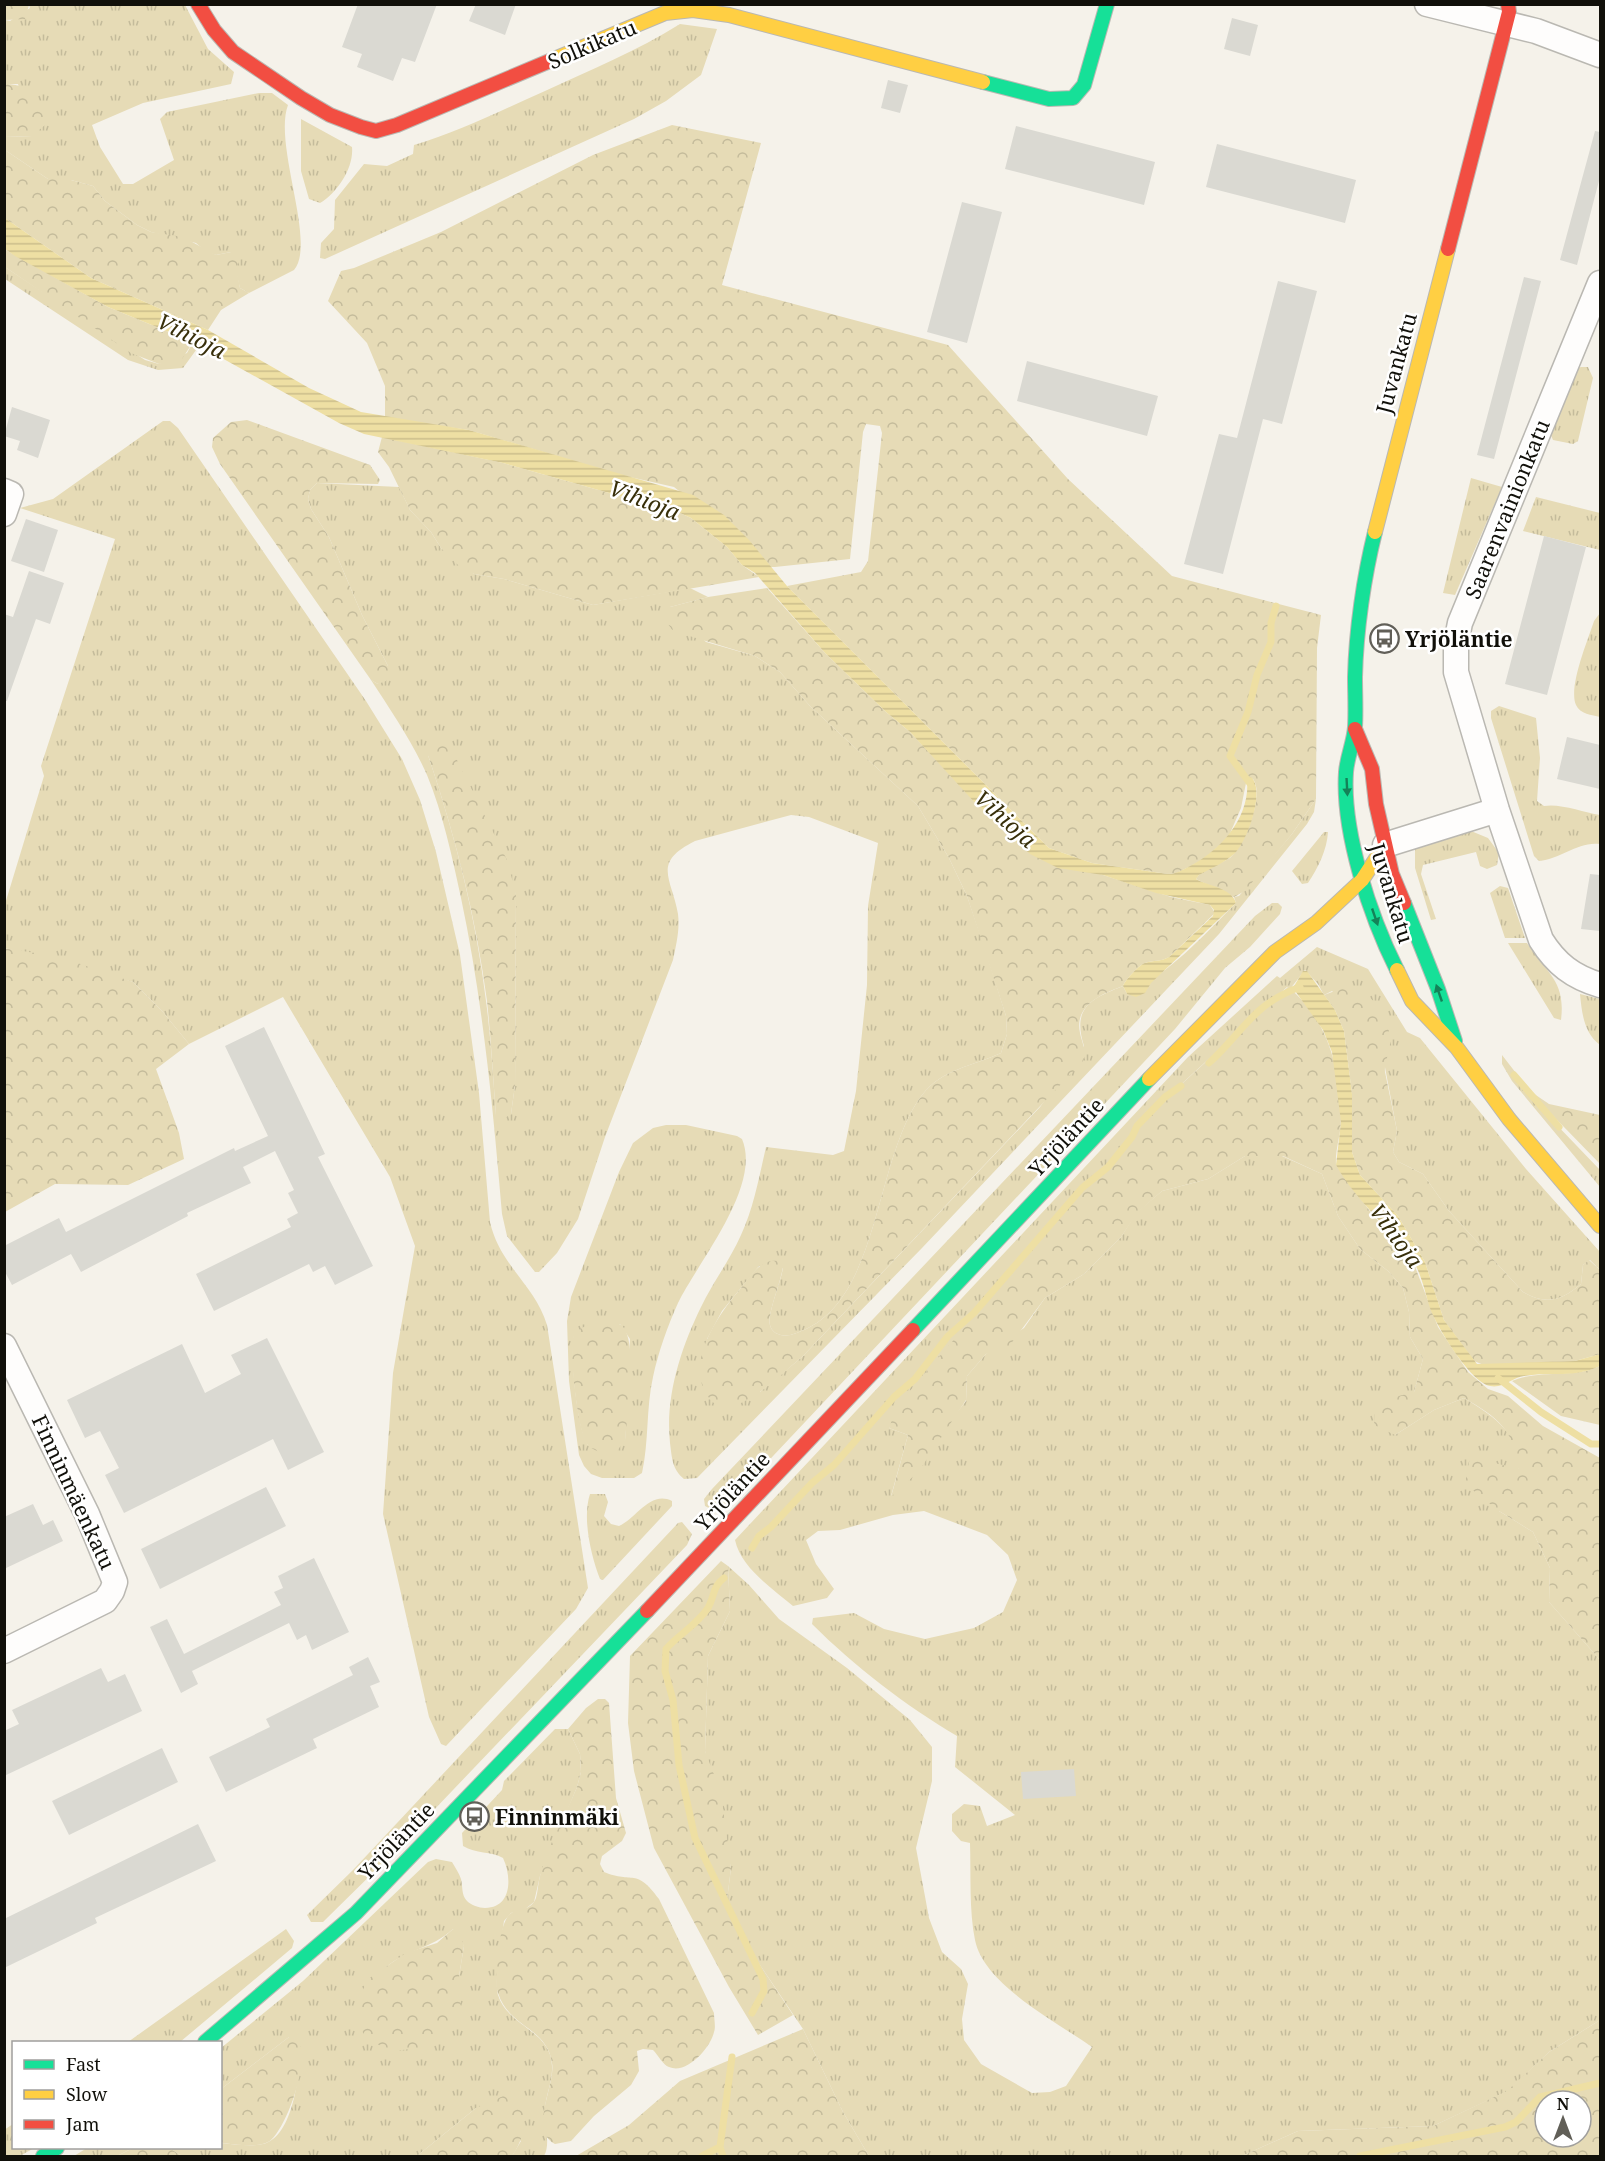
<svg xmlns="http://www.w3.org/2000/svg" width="1605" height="2161" font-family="'Noto Serif',serif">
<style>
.grass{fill:url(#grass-tufts);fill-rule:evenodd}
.forest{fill:url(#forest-crowns);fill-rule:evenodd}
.water{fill:url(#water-rules)}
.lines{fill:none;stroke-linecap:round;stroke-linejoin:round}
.stream{stroke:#eedfa3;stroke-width:7}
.building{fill:#dad9d2}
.street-casing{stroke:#bab8b2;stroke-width:27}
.fast-casing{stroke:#bab8b2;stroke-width:16}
.slow-casing{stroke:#bab8b2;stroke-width:16}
.jam-casing{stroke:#bab8b2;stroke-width:16}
.street{stroke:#fefdfc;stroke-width:24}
.fast{stroke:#16e098;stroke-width:14}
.slow{stroke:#ffcf43;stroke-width:14}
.jam{stroke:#f24e42;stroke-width:14}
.oneway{fill:#148258}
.labels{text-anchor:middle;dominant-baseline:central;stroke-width:5;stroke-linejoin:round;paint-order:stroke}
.street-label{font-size:21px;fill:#11100a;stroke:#fff}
.poi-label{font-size:21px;font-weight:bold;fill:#11100a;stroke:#fff;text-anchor:start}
.water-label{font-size:22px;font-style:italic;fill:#382f0a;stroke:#fff}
</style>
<defs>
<pattern id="grass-tufts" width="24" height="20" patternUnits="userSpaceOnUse" patternTransform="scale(1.5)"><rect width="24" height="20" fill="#e6dbb6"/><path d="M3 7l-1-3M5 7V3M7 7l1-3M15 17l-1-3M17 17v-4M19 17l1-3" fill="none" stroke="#c4bb9b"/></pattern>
<pattern id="forest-crowns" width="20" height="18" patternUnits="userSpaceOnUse" patternTransform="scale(1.5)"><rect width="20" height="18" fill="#e6dbb6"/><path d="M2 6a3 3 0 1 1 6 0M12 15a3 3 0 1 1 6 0" fill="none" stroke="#c4bb9b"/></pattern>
<pattern id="water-rules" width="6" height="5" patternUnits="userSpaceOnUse" patternTransform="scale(1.5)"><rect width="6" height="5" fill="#eedfa3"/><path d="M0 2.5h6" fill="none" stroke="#cbbe8b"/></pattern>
</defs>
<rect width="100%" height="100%" fill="#f5f2ea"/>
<path class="grass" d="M29,5H185L208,49L234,72L231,84L143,103L92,125L100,147L123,184H133L174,160L160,119L167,112L259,93H272L288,105C273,145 317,243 294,270L249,293L240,288L231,252L216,255L205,251L196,243L151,232L137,225L105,201L93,186L71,180L60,182L48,179L5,150V137L32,136L18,84H5V20L10,21L30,8Z
M680,24L717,29L701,75L666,101L634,119L325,259L320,258L321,243L334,229L335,200L364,164L387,166L413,154L414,145C458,132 502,110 545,91C590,70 637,51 680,24Z
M301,119L352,147C354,168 337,193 320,203L309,199L301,171Z
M5,267L145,360L159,364L187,353L193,342L199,346L183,368L158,370L128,360L5,279Z
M1581,367H1588L1593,378L1578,441L1573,444L1553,440L1550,433L1575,369Z
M163,421H170L178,428L366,701L402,759L420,800L436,852L460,955L479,1093L490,1222C500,1266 535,1285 547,1325L588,1588L576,1609L446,1746L441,1744L429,1717L383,1514L393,1373L415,1246L390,1177L283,997L189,1044L162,1011L133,982L5,948V904L44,776L41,766L115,539L20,508L53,499Z
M1471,478L1502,487L1455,595L1443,593Z
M317,483L399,487L410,510L431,532L441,548L474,574L504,579L593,605L690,588L708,597L670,607L706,642L755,656L780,672L810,706L918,806L949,858L967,896L985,949L1006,1016L1007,1034L1001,1053C973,1066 942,1069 922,1095C874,1159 881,1296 804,1330C796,1333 788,1338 778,1334C771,1332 768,1323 770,1316C773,1299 780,1284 783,1268L759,1266L722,1311L707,1339L760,1392L802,1357L1040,1107L1084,1046C1072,1008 1090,999 1123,986L1127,994C1169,974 1203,936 1236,903L1234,897L1239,896L1292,834L1316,799L1314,812L1307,824L1219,934L922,1248L697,1478L684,1479C672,1469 672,1458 670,1443C665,1396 681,1348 701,1307C713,1282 730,1260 741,1235C754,1207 759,1177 766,1147L833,1155L844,1151L856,1091L867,985L868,906L878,843L809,817L791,815L695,841C651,863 672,878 678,914C680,930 676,945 673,960L605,1137L578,1219L557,1253L539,1272H535L507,1236L502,1214C493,1108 483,1002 461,898C452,856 443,814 427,775C412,741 391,711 371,680L378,684L388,666L362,615L329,537L311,509L308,499L310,490ZM428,755L516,894L515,1085L511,1114L496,1115C493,1077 491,1038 486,1001C476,917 455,835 428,755Z
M1536,497L1600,513V550L1523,531Z
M1600,613V717C1592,715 1580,714 1576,705C1568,687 1588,640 1594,621Z
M1499,706L1536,718L1540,758L1537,801L1544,806C1559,803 1583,812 1600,815V844C1578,841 1561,859 1539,861L1534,856L1491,718V711Z
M1471,831L1488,838L1499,853L1497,865L1487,869L1480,866L1476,852L1423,865L1421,874L1436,919L1431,920L1415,868V848Z
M1324,832H1328C1327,850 1318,868 1308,883L1302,884L1292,871Z
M1500,886L1508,888L1525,938H1505L1490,893Z
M1272,903H1278L1282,907L1280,914L1250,947L1225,968L1175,1029L726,1506L717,1512L705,1506L704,1499L712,1489L1255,916Z
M1508,943H1527C1546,973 1566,980 1561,1020L1554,1018Z
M1317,947L1368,969L1407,1032L1420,1038L1526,1169L1600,1252V1270L1590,1260L1583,1265L1581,1284C1561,1301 1546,1305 1523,1292L1449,1211L1423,1174L1399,1162L1393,1152L1397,1131L1384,1062L1390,1041L1332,991L1324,995L1318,984L1305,970L1290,989L1287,987L1163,1101L889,1428L908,1435L891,1496L966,1401L967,1376L986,1354L1024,1328L1045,1298L1084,1274L1121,1237L1136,1213L1162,1191L1208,1179L1245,1156H1282L1322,1174L1338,1216L1360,1249L1388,1271L1403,1288L1409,1312L1410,1337L1423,1359L1414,1392L1395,1435L1434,1410L1464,1398C1489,1413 1522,1434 1519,1468C1518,1481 1504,1499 1499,1511L1533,1532L1550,1568L1549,1602L1600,1660V2020L1549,2052L1508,2091L1433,2126L1298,2131L1242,2156H869L843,2112L803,2029L756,1959L727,1900L731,1868L705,1751L708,1656L730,1611L728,1566L749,1585L779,1619L847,1668L910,1720L932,1747V1781L916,1848L929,1918L942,1952L961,1969L968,1984L962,2019L964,2040L981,2064L1032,2093L1050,2092L1066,2086L1092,2047C1057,2022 984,1985 975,1940C969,1911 971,1873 970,1843L961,1841L952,1831V1814L964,1804L980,1806L987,1826L1015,1815L955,1767L957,1736C906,1706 854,1666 812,1624L813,1618L854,1613L884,1629L925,1639L974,1628L1003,1612L1017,1580L1008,1555L987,1535L924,1511L893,1515L840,1530L818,1531L806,1540L816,1564L834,1589L827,1598L793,1606C772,1588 741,1568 735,1540L1188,1057L1277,976L1280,978Z
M1580,994L1600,999V1045C1584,1033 1582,1014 1580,994Z
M1502,1055L1553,1121L1600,1170V1187L1512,1081L1502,1064Z
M666,1125H686L737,1136L742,1139C762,1186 698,1262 678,1303C668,1325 658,1353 653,1377C646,1408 649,1442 642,1473L634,1478H602L591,1474L584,1466L579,1455L569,1381L567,1321L571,1297L619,1172L633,1143L653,1128ZM620,1324L630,1339L625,1440L588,1445C577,1429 570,1356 574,1336Z
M590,1494H605L608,1502L604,1516L611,1524L619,1526C636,1519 650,1490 672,1501V1506L603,1580L600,1579C591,1556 582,1518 590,1494Z
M682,1522L692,1534L687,1545L389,1857L323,1922H311L307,1915L353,1870L678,1523Z
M555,1729H568L580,1754L581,1772L577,1787L540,1876L534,1902L524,1910L511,1913L504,1921C502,1936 494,1982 498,1995C508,2027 551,2030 552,2066C553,2082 545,2096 545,2111C544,2125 551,2144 544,2156H512L521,2141L476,2108L417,2156H182L169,2148H220L221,2143C234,2144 250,2147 263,2144C294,2137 300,2071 300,2047L289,2037L221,2089V2048L303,1981L428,1862L436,1859L452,1862C455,1867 459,1873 461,1879C463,1886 461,1895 467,1901C471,1905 479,1908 485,1908C512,1908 512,1877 503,1858C491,1851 476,1854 463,1846L462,1833L502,1790L504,1781ZM453,1929L464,1946L459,1976L386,1967C410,1948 429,1950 453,1929Z
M286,1929L294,1941L292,1948L180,2042H128Z
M13,2124L14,2148H34L20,2156H5L4,2130Z
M87,2148H133L117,2156H74Z"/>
<path class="forest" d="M5,4L29,5L25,19L5,20Z
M4,84C27,84 35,93 47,111L45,125L32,136L5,137Z
M672,125L761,143L722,285L948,345L1068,479L1172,576L1321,615L1317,648L1316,799L1292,834L1245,891L1234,897L1196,879C1202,868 1221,865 1231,857C1245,844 1265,794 1253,779L1247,778L1241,808L1228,838L1204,859L1177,873L1168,874L1092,863L1049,848L787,586L861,572L868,561L882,433L880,426L866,424L863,432L850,559L775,567H771L761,556L674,487L617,474L469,430L385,418V386L367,343L328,301L341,271L354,268L441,232L593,155Z
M5,150L48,179L71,180L93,186L105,201L137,225L151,232L183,237L216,255L236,251L241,258L236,267L240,288L249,293L221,310L208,330L91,278L5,218Z
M4,249L108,307L193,342L180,362L159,364L131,353L5,267Z
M247,420L370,465L380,480L378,484L317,483L310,490L308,499L311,509L329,537L362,615L388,666L389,676L386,681L378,684L371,680L220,464L212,447L213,438L231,422Z
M382,437L503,463L680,513L691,518L727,547L742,565L759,577L593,605L504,579L474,574L460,567L441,548L431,532L410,510L389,467L378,452Z
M767,588L825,653L886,712L910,732L1007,835L1103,875L1171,897L1210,905L1215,913L1169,957C1160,962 1154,960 1145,963C1140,964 1125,980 1123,986C1102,994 1074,1005 1080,1033C1082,1043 1087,1051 1083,1061L802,1357C782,1373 763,1394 739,1404C730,1408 716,1408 710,1399C682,1365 718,1315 741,1288C751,1275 761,1258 779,1261L783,1267C780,1284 773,1299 770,1316C768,1323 771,1332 778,1334C788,1338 796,1333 804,1330C881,1296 874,1159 922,1095C942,1069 973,1066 1001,1053L1007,1034L1006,1016L967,896L949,858L918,806L810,706L780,672L755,656L673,631L665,620V611L670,607L708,597Z
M434,739L443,740L450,746L507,860L516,894L515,1085L511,1114L503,1119L496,1115C493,1077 491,1039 487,1001C476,917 455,835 428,755L427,745Z
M4,948L60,957L133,982L162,1011L189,1044L156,1069L179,1133L184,1159L128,1185L55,1184L5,1212Z
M1288,987C1327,1018 1341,1069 1341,1119C1341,1135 1335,1149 1336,1165L1369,1210L1414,1264L1438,1327L1468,1372L1488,1389L1508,1396L1543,1426L1600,1458V1660L1549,1602L1550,1568L1533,1532L1499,1511L1465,1484L1470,1457L1519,1469C1513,1428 1498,1418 1464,1398L1434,1410L1395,1435L1374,1425L1376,1402L1414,1392L1423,1359L1410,1337L1409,1312L1403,1288L1388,1271L1360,1249L1338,1216L1322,1174L1283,1156H1245L1208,1179L1162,1191L1137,1213L1121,1237L1084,1274L1045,1298L1007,1349L986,1354L967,1376L966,1400L919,1471L891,1497L908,1435L889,1428L897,1406L1042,1237L1163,1101Z
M1343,988C1371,987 1391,1017 1390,1044C1390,1054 1384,1061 1385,1072L1397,1131L1393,1152L1399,1162L1423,1174L1449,1211L1523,1292C1546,1305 1561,1301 1581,1284L1583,1265L1589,1260L1600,1270V1354L1575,1361L1484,1365L1474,1361L1444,1320L1425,1262L1398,1216L1360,1175L1352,1152V1094L1344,1031L1335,1010L1324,995Z
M1527,1089L1549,1104L1600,1115V1164Z
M598,1321C606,1321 614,1320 621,1325C639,1338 627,1418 625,1440L617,1451C606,1454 595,1453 587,1444C578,1434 568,1347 574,1335C579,1327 590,1325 598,1321Z
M1600,1366V1425L1561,1416L1512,1381C1540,1369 1572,1379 1600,1366Z
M721,1561L728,1566L730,1611L708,1656L705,1751L721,1793L731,1868L727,1900L756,1959L793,2015L758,2035L729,1987L654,1848L634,1771L628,1723L630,1656Z
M598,1699H605L609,1703L616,1798L626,1833L622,1841L602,1856L600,1864L604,1872C633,1884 636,1867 659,1899L714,2013C714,2019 716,2027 714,2032C711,2047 687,2075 669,2067C663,2065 658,2055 653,2050L643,2049L637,2051L639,2071L631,2085L594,2116L571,2141L555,2144C528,2130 556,2085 552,2063C547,2027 509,2028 498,1993C493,1980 499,1922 510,1914C518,1908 531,1911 536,1898C538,1891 538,1883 540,1876C548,1845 565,1816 577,1787L581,1772L580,1754L568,1729L586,1708Z
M453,1929L459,1931L464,1946L459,1976L461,2010L451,2028L419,2048L394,2051L369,2041L359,2027L360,1996L368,1979L406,1953L437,1943Z
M1600,2020V2156H1242L1298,2131L1433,2126L1507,2091L1549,2052ZM1545,2101H1581V2137H1545Z
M803,2029L843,2112L869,2156H576L629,2125L680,2081Z
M296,2036C313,2054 288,2125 271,2140C260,2149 234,2144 221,2143V2089L289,2037Z
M512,2092L520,2094C528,2115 525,2138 512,2156H417L476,2108Z
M133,2148H169L182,2156H117Z"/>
<path class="water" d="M5,218L91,278L208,330L309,388L361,412L469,430L693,495L724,515L749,540L787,586L1049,848L1092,863L1168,874C1177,874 1182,870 1190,866C1221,850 1251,817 1247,778L1251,777C1266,790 1247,841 1235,853C1225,863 1211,868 1199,875L1196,879C1208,886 1232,888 1236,903L1151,983L1145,993L1136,997L1127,994L1123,986C1125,980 1140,964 1145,963C1154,960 1160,962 1169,957L1213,916L1214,910L1210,905L1156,893L1103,875L1058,868L1030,854L977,805L910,732L886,712L825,653L755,573L742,565L727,547L691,518L680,513L503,463L364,434L339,423L193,342L108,307L15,256L5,249Z
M1303,971H1307L1335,1010L1344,1031L1352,1094V1152L1360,1175L1398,1216L1425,1262L1444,1320L1477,1364L1575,1361L1600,1354V1366C1572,1379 1553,1371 1524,1376C1513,1377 1503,1389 1490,1386C1470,1382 1437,1327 1430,1308C1425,1293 1422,1275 1413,1261C1390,1228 1356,1201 1336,1165L1341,1122L1332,1052L1323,1030L1293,988Z"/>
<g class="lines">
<path class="stream" d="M1251,785L1230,756L1248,712L1257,675L1271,642V623L1276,606
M1209,1063C1244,1031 1253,1004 1300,987
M1514,1075L1559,1127
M1498,1378L1541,1412L1591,1444H1600
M752,1548L759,1536L771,1527L812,1483L834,1465L894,1397L915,1379L948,1336L974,1313L1082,1188L1108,1167L1132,1137L1137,1126L1165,1097L1181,1086
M724,1578C712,1587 715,1596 708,1608C697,1625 679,1634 666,1649L665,1671L673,1700L679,1765L695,1838L763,1979L764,1991L752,2013
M702,2156L720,2147
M723,2156L720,2147L732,2057
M1360,2156L1505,2127L1516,2122L1540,2097L1600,2083"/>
</g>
<path class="building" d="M358,4H437L415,62L402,58L393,81L357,67L362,54L342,47Z
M476,4H516L505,35L469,21Z
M1232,18L1258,25L1250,56L1224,49Z
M888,80L908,85L900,113L881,108Z
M1016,126L1155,162L1144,205L1005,169Z
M1595,131L1600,132V177L1577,265L1560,260Z
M1217,144L1356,180L1345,223L1206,187Z
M962,202L1002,212L967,343L927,332Z
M1524,277L1541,281L1494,459L1477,455Z
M1278,281L1317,291L1282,424L1263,419L1223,574L1184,564L1219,434L1237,438Z
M1027,361L1158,396L1147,436L1017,401Z
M12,407L50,420L38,458L17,450L20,441L4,436Z
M26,519L58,530L44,572L11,561Z
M1544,536L1586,547L1547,695L1505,684Z
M29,571L64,583L50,624L36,619L7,701H4V614L13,617Z
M1567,737L1600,745V789L1557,779Z
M1590,874L1600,875V931L1581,929Z
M264,1027L325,1154L318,1157L373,1266L335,1285L325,1266L313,1272L309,1264L214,1311L196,1274L291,1227L287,1219L298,1213L288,1193L294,1190L275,1151L243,1167L251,1183L187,1213L188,1216L81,1272L71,1254L12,1285L4,1270V1246L59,1218L66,1232L234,1148L235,1151L268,1136L225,1046Z
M267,1338L324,1452L288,1470L273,1439L124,1513L105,1475L119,1468L100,1431L85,1438L67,1400L182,1344L205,1393L241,1374L231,1355Z
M266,1487L286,1526L160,1589L141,1549Z
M33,1504L43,1525L53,1520L63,1541L4,1569V1517Z
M314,1558L349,1632L312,1650L306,1635L297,1640L289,1623L192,1671L198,1684L181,1693L150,1627L167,1619L184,1654L281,1605L274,1592L283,1588L278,1576Z
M368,1657L380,1682L370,1686L379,1707L313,1739L317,1748L226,1792L209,1757L270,1727L266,1719L353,1675L349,1667Z
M101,1668L108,1682L125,1674L142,1711L4,1776V1731L19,1724L12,1710Z
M162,1748L178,1782L69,1835L52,1801Z
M1074,1769L1076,1796L1023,1799L1021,1772Z
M198,1824L216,1861L95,1918L97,1923L4,1968V1919Z"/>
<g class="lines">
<defs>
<path id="street" d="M1427,4L1536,31L1600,55
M1600,283L1460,623L1456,643V672L1497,810L1541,940C1556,964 1573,977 1600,985
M4,491L11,494L4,514
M1385,845L1497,810
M4,1346L87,1514L115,1582L112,1591L105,1601L4,1651"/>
<path id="fast" d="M983,82L1049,99L1073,98L1084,85L1107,4
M1375,532C1364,576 1356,631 1355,677C1355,693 1356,710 1355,727C1354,742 1347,757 1346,772C1342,832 1370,916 1397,970
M1404,903L1438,989L1455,1041
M913,1330L1149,1079
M205,2042L356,1913L647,1611
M43,2156L57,2148"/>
<path id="slow" d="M552,60L665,13L693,10L729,15L983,82
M1375,532L1448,249
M1397,970L1412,1001L1457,1048L1509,1119L1600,1226
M1149,1079L1275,952L1316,923L1362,880L1385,845"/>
<path id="jam" d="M198,4L214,30L233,52L301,98L330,115L361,127L376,131L397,125L552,60
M1448,249L1509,12L1508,4
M1355,729L1372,769L1376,804L1392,874L1404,903
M647,1611L913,1330"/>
</defs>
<use href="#street" class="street-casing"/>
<use href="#fast" class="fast-casing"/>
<use href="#slow" class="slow-casing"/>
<use href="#jam" class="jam-casing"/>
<use href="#street" class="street"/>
<use href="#fast" class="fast"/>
<use href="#slow" class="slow"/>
<use href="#jam" class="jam"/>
</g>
<defs><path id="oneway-solid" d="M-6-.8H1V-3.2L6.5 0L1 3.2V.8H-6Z" transform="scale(1.5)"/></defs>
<g class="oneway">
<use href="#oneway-solid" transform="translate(1347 787) rotate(87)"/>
<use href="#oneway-solid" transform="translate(1375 917) rotate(71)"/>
<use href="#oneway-solid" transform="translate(1439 993) rotate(-109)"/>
</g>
<defs>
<symbol id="bus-ring" viewBox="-11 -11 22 22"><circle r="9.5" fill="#fff" stroke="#615f58" stroke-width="1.5"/><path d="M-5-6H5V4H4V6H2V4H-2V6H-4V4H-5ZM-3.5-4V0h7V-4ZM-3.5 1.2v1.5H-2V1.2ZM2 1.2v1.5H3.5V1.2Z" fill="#615f58"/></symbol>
</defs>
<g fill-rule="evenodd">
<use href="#bus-ring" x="1368" y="622" width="33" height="33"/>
<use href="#bus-ring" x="458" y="1800" width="33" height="33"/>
</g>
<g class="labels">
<g class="street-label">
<text transform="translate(592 44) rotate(-23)">Solkikatu</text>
<text transform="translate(1396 363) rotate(-75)">Juvankatu</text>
<text transform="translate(1507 509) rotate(-68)">Saarenvainionkatu</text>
<text transform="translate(1392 893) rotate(73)">Juvankatu</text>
<text transform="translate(1066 1137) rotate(-47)">Yrjöläntie</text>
<text transform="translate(732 1491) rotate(-47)">Yrjöläntie</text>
<text transform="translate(74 1492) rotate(65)">Finninmäenkatu</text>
<text transform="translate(396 1841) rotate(-46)">Yrjöläntie</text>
</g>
<g class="poi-label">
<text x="1405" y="639">Yrjöläntie</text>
<text x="495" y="1817">Finninmäki</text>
</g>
<g class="water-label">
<text transform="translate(192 335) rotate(27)">Vihioja</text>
<text transform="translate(645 499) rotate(21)">Vihioja</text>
<text transform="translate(1006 818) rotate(42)">Vihioja</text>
<text transform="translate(1397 1235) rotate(54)">Vihioja</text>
</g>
</g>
<rect width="1605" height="2161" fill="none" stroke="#11100a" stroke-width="12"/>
<rect x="12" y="2041" width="210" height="108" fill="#ffffff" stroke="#a09f9d" stroke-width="1.5"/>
<rect x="24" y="2060" width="30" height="9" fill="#16e098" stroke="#a09f9d" stroke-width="1.5"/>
<text x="66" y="2071" font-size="18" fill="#11100a">Fast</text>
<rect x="24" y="2090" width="30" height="9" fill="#ffcf43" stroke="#a09f9d" stroke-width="1.5"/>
<text x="66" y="2101" font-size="18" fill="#11100a">Slow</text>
<rect x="24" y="2120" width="30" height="9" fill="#f24e42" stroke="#a09f9d" stroke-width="1.5"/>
<text x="66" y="2131" font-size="18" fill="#11100a">Jam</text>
<g transform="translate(1563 2119)"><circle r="28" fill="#ffffff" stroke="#a09f9d" stroke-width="1.5"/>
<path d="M0-4.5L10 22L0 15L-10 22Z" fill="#615f58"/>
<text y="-9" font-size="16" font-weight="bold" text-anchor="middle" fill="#11100a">N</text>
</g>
</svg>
